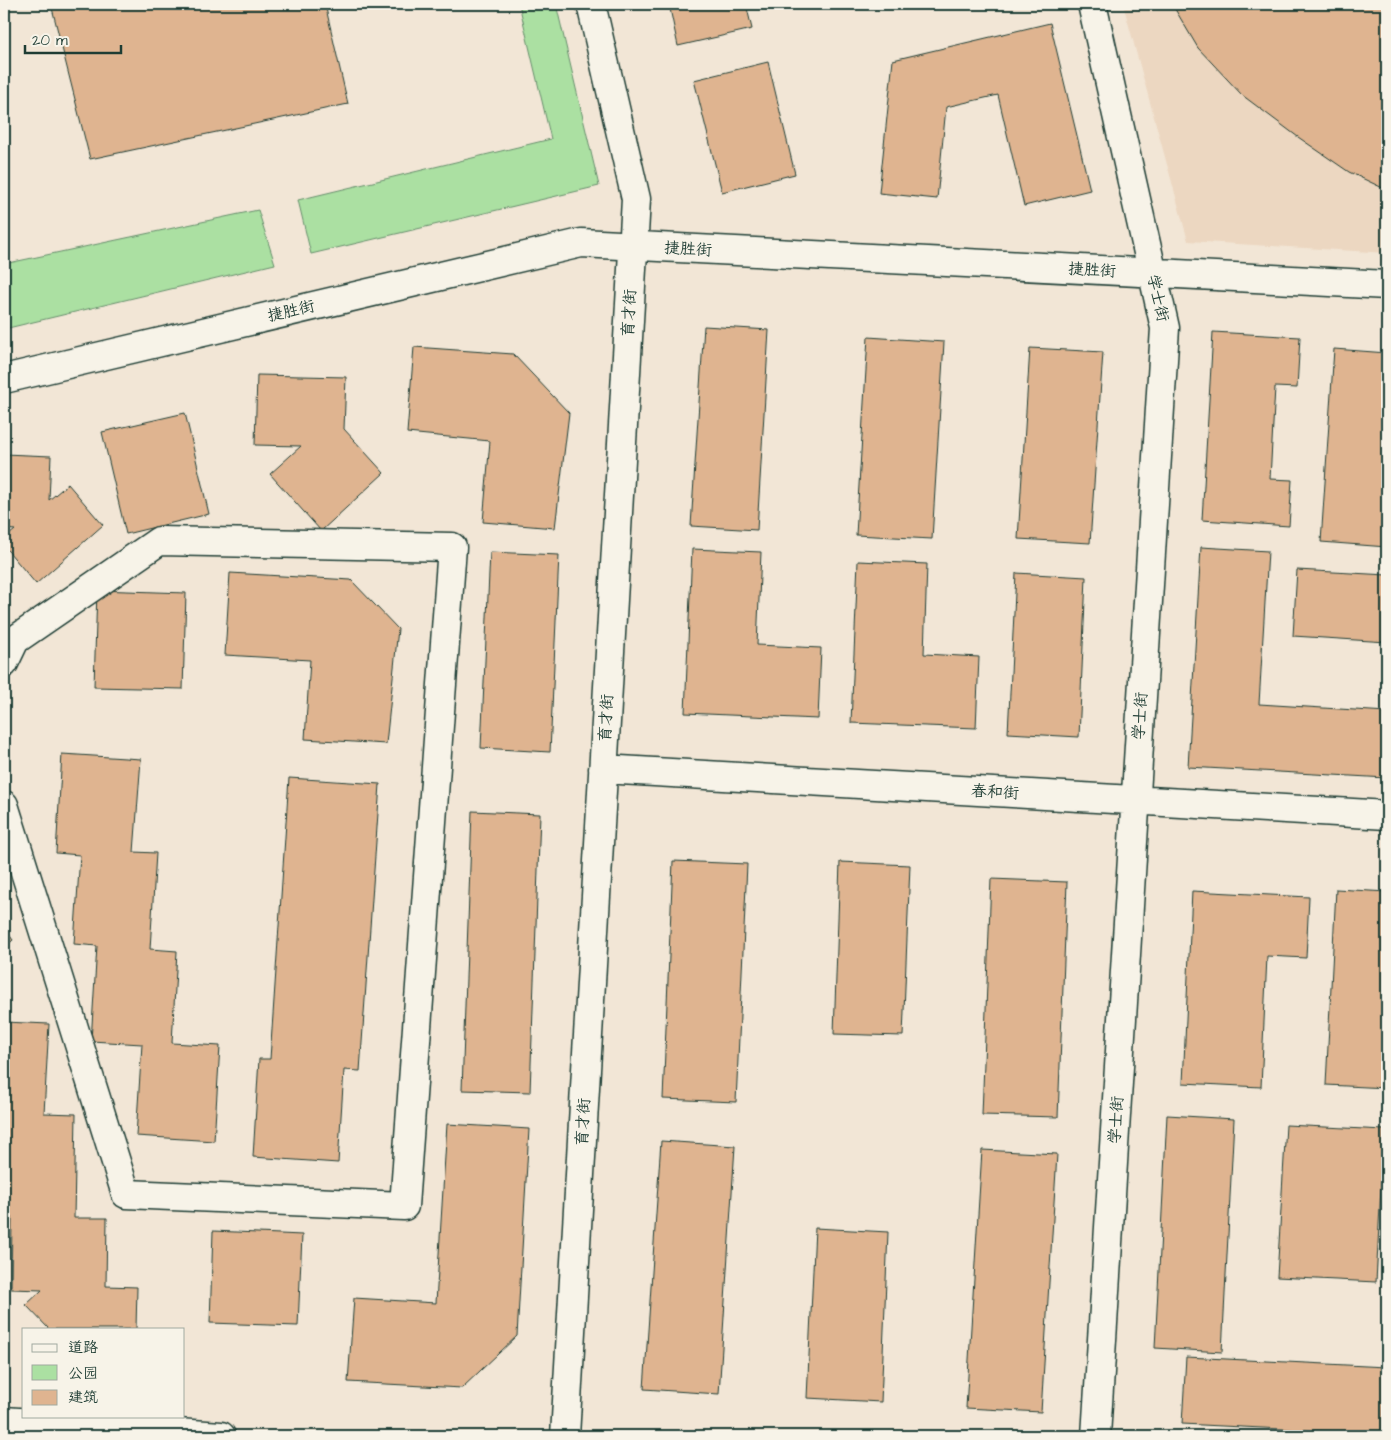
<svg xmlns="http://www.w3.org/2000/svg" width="1391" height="1440" font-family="'Architects Daughter','LXGW WenKai TC',sans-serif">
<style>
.built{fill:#ecd7c1}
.green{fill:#abe0a2;stroke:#658e6b}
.building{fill:#dfb490;stroke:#1f3d34}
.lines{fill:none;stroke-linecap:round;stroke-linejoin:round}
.minor-casing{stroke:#1f3d34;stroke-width:31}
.minor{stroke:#f7f3e8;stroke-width:28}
.labels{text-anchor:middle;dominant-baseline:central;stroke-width:4;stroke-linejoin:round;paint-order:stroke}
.street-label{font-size:16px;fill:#1f3d34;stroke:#f7f3e8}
</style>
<rect width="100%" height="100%" fill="#f2e6d6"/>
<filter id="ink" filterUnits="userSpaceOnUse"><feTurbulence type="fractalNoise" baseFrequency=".02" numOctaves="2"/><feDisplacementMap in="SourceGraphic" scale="10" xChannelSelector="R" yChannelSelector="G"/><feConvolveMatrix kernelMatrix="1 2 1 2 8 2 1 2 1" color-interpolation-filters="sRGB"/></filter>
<g filter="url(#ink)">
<path class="built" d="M1123,4H1387V253L1188,241Z"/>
<path class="green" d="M519,4H556L599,186L311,254L298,200L551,139Z
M258,210L275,264L4,329V264Z"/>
<path class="building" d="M51,4H325L348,104L90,159Z
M669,4H746L752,29L678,46Z
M1172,4H1387V190L1349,172L1298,137L1242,95L1198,48Z
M1050,23L1090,190L1024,206L998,95L946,107L937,199L879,193L893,60Z
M768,62L795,174L722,192L694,80Z
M704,326L769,330L757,530L691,526Z
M1213,332L1300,337L1297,388L1275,387L1270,479L1292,480L1289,526L1202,520Z
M868,337L944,342L932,539L856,535Z
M414,347L513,354L569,413L555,528L483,522L490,441L407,433Z
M1030,348L1103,352L1090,543L1018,539Z
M1334,349L1387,353V547L1321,542Z
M257,375L346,377L344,429L384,473L321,531L270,474L301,446L255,445Z
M185,413L209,514L126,534L102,432Z
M4,454L51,456L49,500L68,484L103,525L36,584L4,546V539L15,530L4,529Z
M1201,547L1268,551L1259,704L1387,712V778L1188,767Z
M692,549L761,552L757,645L821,648L818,719L685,713Z
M490,552L559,555L550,752L481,748Z
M858,561L927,564L924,654L979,657L976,728L851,723Z
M1297,570L1387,575V642L1293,636Z
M230,573L351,580L398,629L386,744L305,739L310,660L225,655Z
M1016,573L1086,577L1079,737L1008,733Z
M97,590L186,593L183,689L94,687Z
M62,754L141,759L134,852L156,853L150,949L177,951L172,1043L220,1046L214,1141L136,1136L142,1044L91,1041L97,946L74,944L80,855L56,853Z
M289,778L380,784L360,1071L344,1070L338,1163L253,1157L259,1059H270Z
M472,811L540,814L530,1092L462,1090Z
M673,861L747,864L736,1102L663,1099Z
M840,862L910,865L903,1036L834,1034Z
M991,879L1067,882L1058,1117L982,1115Z
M1336,889L1387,892V1088L1326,1085Z
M1192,891L1309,897L1306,958L1267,956L1261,1087L1183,1083Z
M4,928L13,940L4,948Z
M4,1022L49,1024L44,1113L76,1114L74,1218H107L106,1286L137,1287L136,1329H49L26,1305L42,1290L11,1289L12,1217H4Z
M1167,1115L1234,1119L1222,1352L1155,1348Z
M447,1124L529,1129L517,1336L462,1388L348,1382L354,1298L436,1303Z
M1286,1125L1384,1130L1376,1282L1277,1277Z
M661,1141L735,1146L719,1394L644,1389Z
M982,1150L1057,1154L1041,1412L966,1408Z
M815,1228L888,1232L881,1402L807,1398Z
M213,1231L302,1235L298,1326L210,1323Z
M1186,1357L1386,1367L1383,1434L1182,1424Z"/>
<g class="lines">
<defs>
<path id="minor" d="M1092,4L1165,328L1096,1436
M4,379L581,243L1387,285
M4,663L15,640L159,541L452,547L404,1206L126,1194L4,805
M603,769L1387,815
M4,1421L221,1436
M565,1436L636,199L591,4"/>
</defs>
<use href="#minor" class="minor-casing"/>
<use href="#minor" class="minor"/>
</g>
</g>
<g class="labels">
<g class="street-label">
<text transform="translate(688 249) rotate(3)">捷胜街</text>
<text transform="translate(1092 270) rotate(3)">捷胜街</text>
<text transform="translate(1158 298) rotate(77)">学士街</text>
<text transform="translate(291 311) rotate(-13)">捷胜街</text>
<text transform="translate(629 313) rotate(-87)">育才街</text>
<text transform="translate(1140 716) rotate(-86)">学士街</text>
<text transform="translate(606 718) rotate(-87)">育才街</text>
<text transform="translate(995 792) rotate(3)">春和街</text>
<text transform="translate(1116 1120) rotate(-86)">学士街</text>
<text transform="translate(583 1122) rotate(-87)">育才街</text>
</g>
</g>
<rect width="1391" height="1440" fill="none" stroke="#f7f3e8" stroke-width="20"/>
<rect x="10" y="10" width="1371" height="1420" fill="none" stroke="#1f3d34" stroke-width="2" filter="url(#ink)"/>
<rect x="22" y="1328" width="162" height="90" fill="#f7f3e8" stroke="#a1aaa0"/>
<rect x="32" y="1344" width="25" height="8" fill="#f7f3e8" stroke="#a1aaa0"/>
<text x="68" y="1352" font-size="15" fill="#1f3d34">道路</text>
<rect x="32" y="1365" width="25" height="15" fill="#abe0a2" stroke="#a1aaa0"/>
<text x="68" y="1378" font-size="15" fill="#1f3d34">公园</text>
<rect x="32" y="1390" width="25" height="15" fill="#dfb490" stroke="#a1aaa0"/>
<text x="68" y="1402" font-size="15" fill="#1f3d34">建筑</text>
<path d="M25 45v8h96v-8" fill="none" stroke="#1f3d34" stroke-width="2.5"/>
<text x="32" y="45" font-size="15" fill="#1f3d34" stroke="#f7f3e8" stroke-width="4" paint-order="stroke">20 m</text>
</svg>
